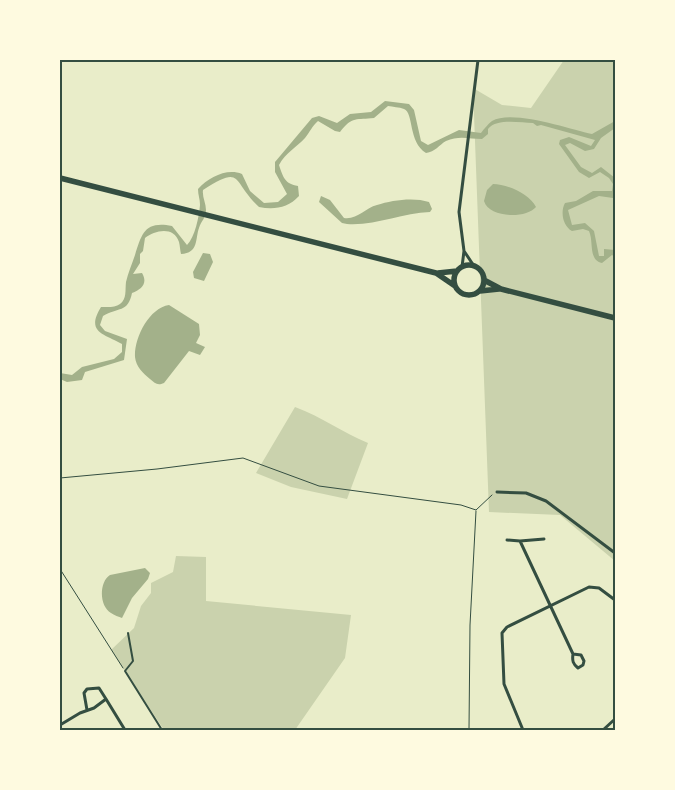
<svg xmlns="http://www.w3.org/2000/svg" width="675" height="790" font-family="'DejaVu Sans',sans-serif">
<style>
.green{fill:#cad2ad}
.water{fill:#a3b18a}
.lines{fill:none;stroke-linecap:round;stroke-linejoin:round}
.path{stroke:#344e41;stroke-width:1}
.service{stroke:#344e41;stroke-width:2}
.minor{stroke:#344e41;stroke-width:3}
.primary{stroke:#344e41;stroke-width:5.5}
.neatline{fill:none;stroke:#344e41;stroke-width:2}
</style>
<rect width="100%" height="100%" fill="#e9edc9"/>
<path class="green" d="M564,60H615V561L560,515L489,512L473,88L502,105L531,108Z
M295,407C322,417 342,432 368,443L347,499L291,487L256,473Z
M176,556L206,557V601L351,615L345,658L295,730H164L111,650L134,628L141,606L151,593V583L173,572Z"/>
<path class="water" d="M385,101L409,104L414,110L421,141L428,145L459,130L481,133C484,129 488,124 492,121C512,109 569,129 592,134L615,121V128L601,138L594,149L585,151L570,143L565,145L581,167L592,173L601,167L615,178L613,198L599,196L568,210L572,225L585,223L594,231L599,256H604V249L615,250V257L612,255L602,263C588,260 594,242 589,231L583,229L572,231C563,226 560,212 565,203L576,201L593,191H612L613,184L609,178L600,172L589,178L579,172L559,144L560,140L569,137L591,146L595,140L541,125L537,126L533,123C520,123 497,118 488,129V134L482,139C470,139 459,135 446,141C439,145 435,152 426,153C408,142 414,113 404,109C399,107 393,107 388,106L374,118C357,120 352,116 340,132L335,131L318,121C312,126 310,132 305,138C296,148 286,152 279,165C283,177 285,184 298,186L299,196C288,208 274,210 259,207C231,181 244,164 203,190C202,197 206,203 206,210C206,218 201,221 199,228C195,239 199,253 181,254C180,250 180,246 179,242C174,226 155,230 145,238L143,251L140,254V263L133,274L142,273C148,283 142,289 132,293C128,313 118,307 103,316L100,325L105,331L127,339L124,360L85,372L82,380L67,382L60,379V373L72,375L82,367L114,359L122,352V344C105,334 85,333 101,307C107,307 115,308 120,304C127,299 125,290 126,282C128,273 132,264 135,255C142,233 145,221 172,226L187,245C195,237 199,217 200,205C200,199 198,195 198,189C209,177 227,168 242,174L250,191L264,203L278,202L287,194L275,172V162L312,118L319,116L337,123L350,114L371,112Z
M493,184C507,184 530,194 536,207C526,219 489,218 484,201L487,190Z
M321,196L330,200L344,218C357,220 365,208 377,205C392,200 414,197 429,202L432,209L430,212C402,213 375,226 347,224L342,223L319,202Z
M203,253L210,254L213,262L204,281L194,278L193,272Z
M169,305L199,324L200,335L196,343L205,347L200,355L189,351L164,383C157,386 155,383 150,379C143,373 136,367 135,357C134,338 149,308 169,305Z
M145,568L150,573L148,579L132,598L122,618C119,617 114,615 111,613C99,606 99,582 110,575Z"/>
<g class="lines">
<path class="path" d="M60,478L157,469L243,458L319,486L461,505L476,510L492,495
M60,569L123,668
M469,730L470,625L476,511"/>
<path class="service" d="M128,633L133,661L125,671L162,730"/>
<path class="minor" d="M474,266L464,251L459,212L478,60
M462,267L464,251
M497,492L526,493L546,501L615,553
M544,539L520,541L573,654C572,661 573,664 578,668L583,665L584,661L581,655L573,654
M507,540L520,541
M106,699L125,730
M60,725L80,713L94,708L106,699L99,688L87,689L84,693L87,710
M523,730L504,684L502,633L507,627L589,587L599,588L615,600
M603,730L615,719"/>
<path class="primary" d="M60,178L436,273L455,286
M454 280a15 15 0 1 1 30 0a15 15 0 1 1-30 0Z
M438,273L457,271
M484,280L501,289L615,318
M480,291L499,289"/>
</g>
<rect width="675" height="790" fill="none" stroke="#fefae0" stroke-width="122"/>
<rect x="61" y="61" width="553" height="668" class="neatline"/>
</svg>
